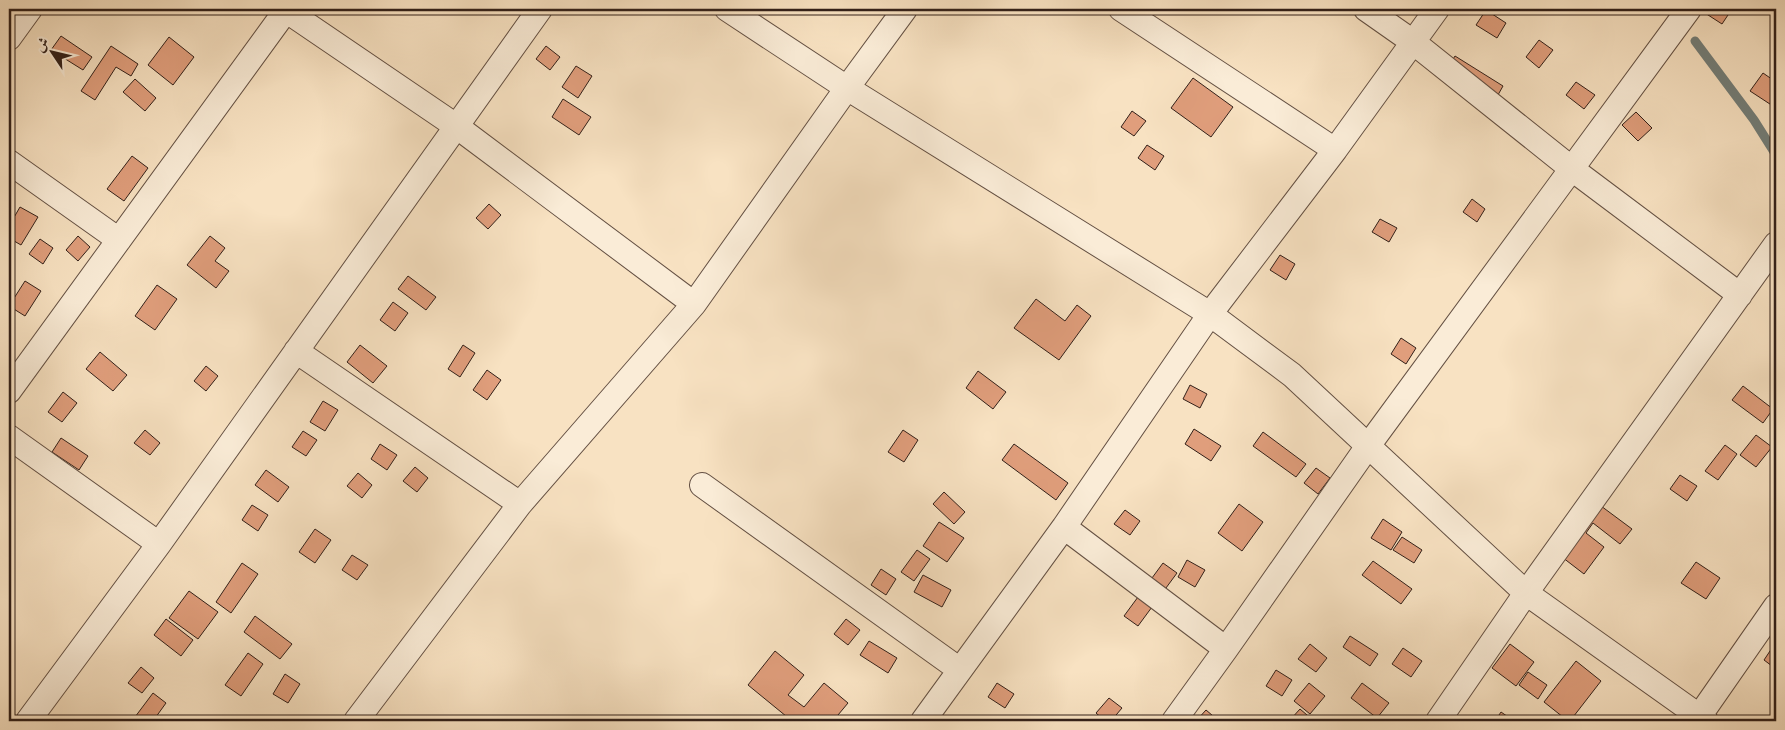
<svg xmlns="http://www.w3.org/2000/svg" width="1785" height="730" font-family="'IM FELL English',Amiri,serif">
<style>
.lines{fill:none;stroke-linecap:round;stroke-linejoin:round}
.stream{stroke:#737e79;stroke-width:9}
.building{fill:#e09e7c;stroke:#322019}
.street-casing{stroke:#645043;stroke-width:26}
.street{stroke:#faecd7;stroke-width:24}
</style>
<rect width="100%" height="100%" fill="#f8e2c2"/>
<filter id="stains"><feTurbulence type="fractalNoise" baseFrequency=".004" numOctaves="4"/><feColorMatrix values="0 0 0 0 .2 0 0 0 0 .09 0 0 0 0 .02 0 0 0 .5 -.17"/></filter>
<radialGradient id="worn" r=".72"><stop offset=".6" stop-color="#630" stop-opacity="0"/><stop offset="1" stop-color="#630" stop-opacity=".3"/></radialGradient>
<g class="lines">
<path class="stream" d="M1695,41L1754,120L1776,155"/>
</g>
<path class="building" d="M1708,9H1732L1722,24L1705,13Z
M1486,10L1506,23L1497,38L1476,25Z
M61,36L92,57L83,70L51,50Z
M169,37L194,57L173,85L148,65Z
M1539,40L1553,50L1539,68L1526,57Z
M111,46L138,64L131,76L116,67L95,100L81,91Z
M546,46L560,57L550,70L536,59Z
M1455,56L1503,86L1494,102L1445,72Z
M576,66L592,76L578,98L562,87Z
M1763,73L1776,82V108L1750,91Z
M1193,78L1233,107L1211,137L1171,108Z
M135,79L156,98L145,111L123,92Z
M1576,82L1595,95L1584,109L1566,95Z
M563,99L591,117L579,135L552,117Z
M1132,111L1146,121L1134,136L1121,127Z
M1636,112L1652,128L1638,141L1622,125Z
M1147,145L1164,156L1155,170L1138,158Z
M132,156L148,168L124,201L107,189Z
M1472,199L1485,209L1477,222L1463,212Z
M489,204L501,215L488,229L476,218Z
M20,207L38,217L21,245L9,238V226Z
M1380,219L1397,228L1389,242L1372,232Z
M78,236L90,247L78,261L66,250Z
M210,236L225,248L215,261L229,271L216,288L187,265Z
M40,239L53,248L43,264L29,254Z
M1280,255L1295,264L1286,280L1270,270Z
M408,276L436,297L426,310L398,289Z
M25,281L41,291L25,316L9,306Z
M157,285L177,299L155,330L135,316Z
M1036,299L1065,321L1077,305L1091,316L1059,360L1014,328Z
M393,302L408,313L395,331L380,320Z
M1401,338L1416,348L1406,364L1391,354Z
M360,345L387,366L373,383L347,362Z
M463,345L475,353L460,377L448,369Z
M100,352L127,375L113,391L86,369Z
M206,366L218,376L206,391L194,381Z
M487,370L501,380L487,400L473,390Z
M978,371L1006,392L993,409L966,388Z
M1190,385L1207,394L1200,408L1183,399Z
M1743,386L1773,409L1763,423L1732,400Z
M63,392L77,403L62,422L48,412Z
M323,401L338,410L325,431L310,422Z
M1194,429L1221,446L1211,461L1185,444Z
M145,430L160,443L150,455L134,443Z
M903,430L918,440L904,462L888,452Z
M303,431L317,440L306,456L292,447Z
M1263,432L1306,464L1296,477L1253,446Z
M1756,435L1772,447L1756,467L1740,455Z
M61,438L88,456L79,470L52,452Z
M380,444L397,455L387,470L371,459Z
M1014,444L1068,483L1056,500L1002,460Z
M1725,445L1737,454L1718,480L1705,471Z
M415,467L428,478L417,492L403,481Z
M1316,468L1330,478L1318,494L1304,483Z
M266,470L289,487L278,502L255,485Z
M358,473L372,485L362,498L347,486Z
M1680,475L1697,486L1687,501L1670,489Z
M944,492L965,512L954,524L933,504Z
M1597,503L1632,529L1620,544L1593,523L1586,533L1604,547L1584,574L1558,554Z
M1239,504L1263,522L1242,551L1218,533Z
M252,505L268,515L258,531L242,520Z
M1125,510L1140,521L1130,535L1114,524Z
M1383,519L1402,532L1391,550L1371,538Z
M939,522L964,538L947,562L923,546Z
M315,529L331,540L315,563L299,552Z
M1402,537L1422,550L1414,563L1393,550Z
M917,550L930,559L914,581L901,572Z
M352,555L368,565L357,580L342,570Z
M1187,560L1205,570L1195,587L1178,577Z
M1373,561L1412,589L1401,604L1362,575Z
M1696,562L1720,578L1706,599L1681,583Z
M242,563L258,574L231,613L216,602Z
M1163,563L1177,573L1138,626L1124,616Z
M881,569L896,579L886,595L871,585Z
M923,575L951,590L942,607L914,592Z
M189,591L218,612L198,639L169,618Z
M255,616L292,644L280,659L244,632Z
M166,619L193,640L181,656L154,635Z
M846,619L860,630L848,645L834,634Z
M1350,636L1378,654L1370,666L1343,647Z
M869,641L897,658L888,673L860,655Z
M1776,642V669L1764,660Z
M1310,644L1327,658L1316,672L1298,659Z
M1510,644L1534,662L1516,686L1492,668Z
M1403,648L1422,661L1411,677L1392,664Z
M775,651L804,675L788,695L804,707L824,683L848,703L833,721H792L748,685Z
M248,653L263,664L241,696L225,685Z
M1576,661L1601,681L1570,721H1568L1544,702Z
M141,667L154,678L142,693L128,683Z
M1276,670L1292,680L1282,696L1266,686Z
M1528,672L1547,685L1538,699L1519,685Z
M285,674L300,684L288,703L273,694Z
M997,683L1014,694L1005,708L988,697Z
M1309,683L1325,696L1310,714L1294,701Z
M1362,683L1389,703L1377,718L1351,698Z
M153,693L166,703L153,721H132Z
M1109,698L1122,708L1111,721H1105L1096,713Z
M1300,709L1314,721H1292L1290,720Z
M1206,710L1219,721H1196Z
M1501,712L1514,721H1495Z"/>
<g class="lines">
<defs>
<path id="street" d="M284,9L456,126L694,304
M727,9L847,88L1210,314L1292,375L1526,593L1706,721
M1121,9L1335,150
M1366,9L1413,42L1572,169L1740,295
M9,38L30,9
M9,162L119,240
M296,351L520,504
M9,391L287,9
M9,437L159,544
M702,485L960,670
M1064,527L1226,649
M28,721L159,544L540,9
M356,721L520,504L694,304L847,88L905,9
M923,721L1064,527L1210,314L1335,150L1437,9
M1174,721L1226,649L1368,446L1689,9
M1438,721L1526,593L1776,244
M1696,721L1776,606"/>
</defs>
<use href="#street" class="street-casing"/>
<use href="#street" class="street"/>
</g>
<rect width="1785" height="730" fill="none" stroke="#f8e2c2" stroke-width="30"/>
<rect x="10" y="10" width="1765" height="710" fill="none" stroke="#322019" stroke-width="2.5"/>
<rect x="15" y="15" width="1755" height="700" fill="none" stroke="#322019"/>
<g transform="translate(52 52) rotate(305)" stroke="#faecd7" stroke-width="4" paint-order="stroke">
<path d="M0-4L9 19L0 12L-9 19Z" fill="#322019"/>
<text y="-8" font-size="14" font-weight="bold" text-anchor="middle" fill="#322019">ش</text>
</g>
<rect width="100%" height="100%" filter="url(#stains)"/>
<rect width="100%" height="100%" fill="url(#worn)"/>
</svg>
